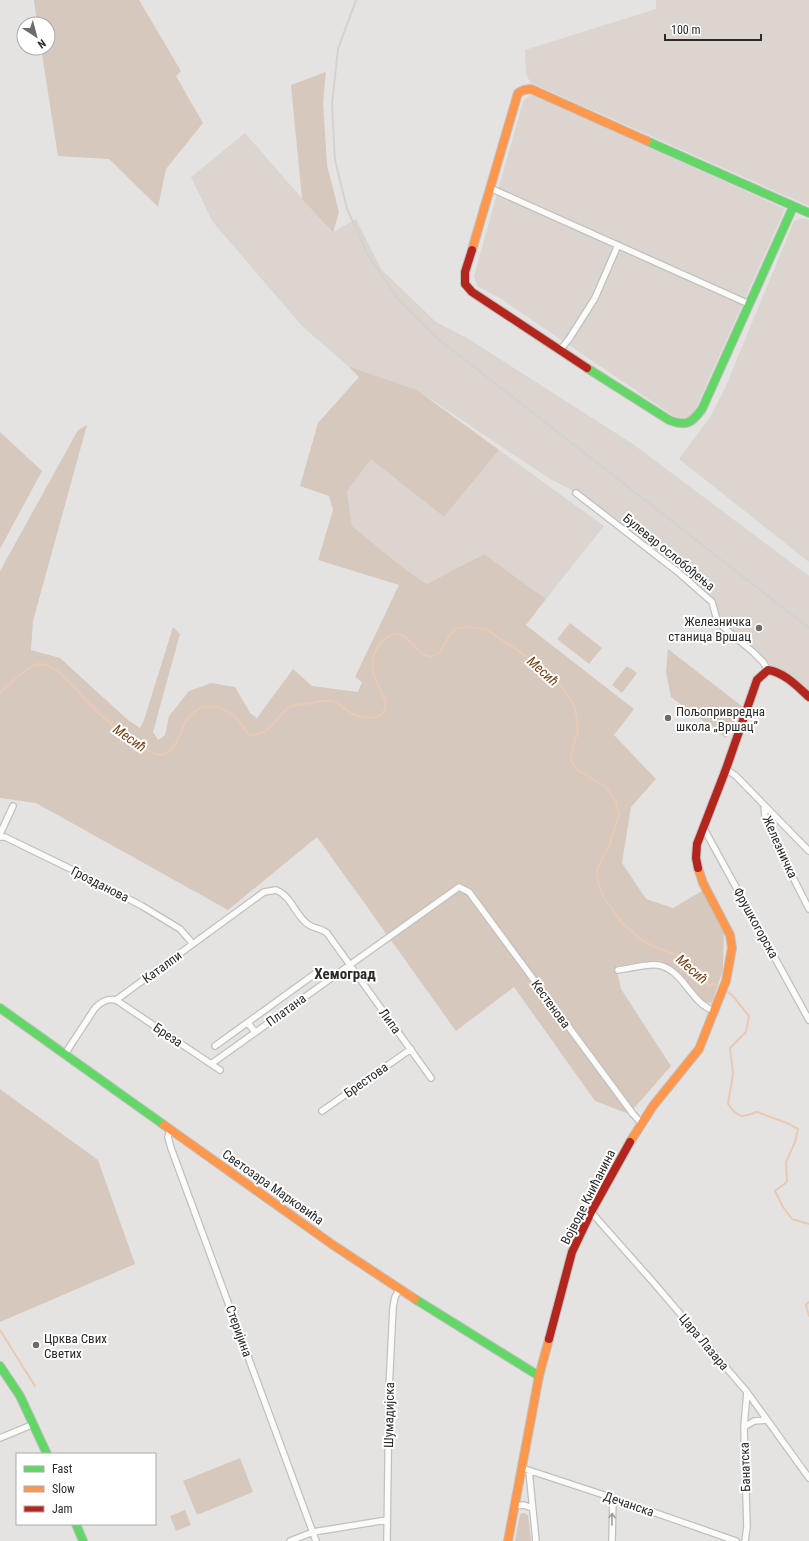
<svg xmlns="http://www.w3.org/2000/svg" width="809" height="1541" font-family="'Roboto Condensed',sans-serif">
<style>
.built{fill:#dbd4cf}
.green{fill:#d6c8bd}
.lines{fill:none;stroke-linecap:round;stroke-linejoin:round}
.stream{stroke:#e8cab4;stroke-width:2}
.street-casing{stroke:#c1c0bf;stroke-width:8}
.fast-casing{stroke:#c1c0bf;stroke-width:10}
.slow-casing{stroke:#c1c0bf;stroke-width:10}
.jam-casing{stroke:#c1c0bf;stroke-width:10}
.street{stroke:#fbfbfa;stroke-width:5.5}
.fast{stroke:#63d668;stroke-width:8}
.slow{stroke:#ff974d;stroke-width:8}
.jam{stroke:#b3261e;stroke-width:8}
.rail{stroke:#d2d2d1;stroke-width:2}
.oneway{stroke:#9e9d9c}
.poi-dot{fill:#6d6b6a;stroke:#fff;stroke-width:1.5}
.labels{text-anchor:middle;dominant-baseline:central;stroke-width:4;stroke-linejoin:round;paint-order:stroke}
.street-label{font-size:13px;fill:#2c2b2a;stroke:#fff}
.poi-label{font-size:13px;fill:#2c2b2a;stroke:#fff;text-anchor:start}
.water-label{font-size:14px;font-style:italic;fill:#774313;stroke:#fff}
.quarter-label{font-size:15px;font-weight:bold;fill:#2c2b2a;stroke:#fff}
</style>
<rect width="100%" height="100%" fill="#e5e3e1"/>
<path class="built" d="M656,0H809V206L531,83L526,75L525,50L656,9Z
M531,94L785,209L695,410L689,418L678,419L498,297L477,286L474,276L523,102Z
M245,133L332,233L356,219L381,269L436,322L467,338L633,444L809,576V692L768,663L721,622L702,589L638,538L570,489L550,479L417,390L348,366L302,326L212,221L191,177Z
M802,218L809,220V562L679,459L710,417L725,388L794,221Z
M499,450L604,526L546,599L484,554L427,584L406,570L352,526L347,491L371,458L444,517Z"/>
<path class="green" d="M34,0H139L181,71L176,76L203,123L166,169L158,207L109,159L58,156L41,48H48V24H37Z
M326,72L323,103L327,165L339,212L333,233L302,199L291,85Z
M348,366L417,390L499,450L444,517L371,459L347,491L352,526L406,570L427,584L484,554L546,599L526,625L634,709L614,735L656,779L631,807L622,863L646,899L673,908L702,891L724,928L723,970L712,1003L704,1002C696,991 673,964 660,961C653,960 626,965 616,966L621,989L671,1066L629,1114L595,1101L514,987L456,1031L317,837L228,910L36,803L0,798V571L78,430L87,425L33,621L31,650L60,658L128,720L140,728L144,720L173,627L180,634L153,732L158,740L165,735L169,716L189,691L211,683L235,687L250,713L257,718L293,669L312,686L358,692L362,682L355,677L399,585L318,560L333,510L329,496L300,486L318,423L359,377Z
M0,432L42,471L0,549Z
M570,623L602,648L589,664L557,639Z
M668,649L743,707L726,738L671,697L666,672Z
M627,666L637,673L622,693L612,685Z
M0,1089L98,1160L135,1264L0,1322Z
M240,1458L253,1492L197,1515L183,1481Z
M185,1510L191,1525L176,1531L170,1516Z
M524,1513L528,1515L531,1541H515L520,1514Z"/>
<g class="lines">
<path class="stream" d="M0,693C8,686 28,665 38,664C56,662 74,688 85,699C92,707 100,715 109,722C118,731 130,739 140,746C147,750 157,757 165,754C183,747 178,714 204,707C215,705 223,708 232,714C239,719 244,729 250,735C269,736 274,719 288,708C296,703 303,705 311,703C315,703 319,701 323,701C327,701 332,701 335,702C341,706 347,711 353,714C361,718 379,721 384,711C393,694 356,673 381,643C384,639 390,634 396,634C407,634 415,648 423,654C425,656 428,656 431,657L440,652L450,635L457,628L469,627L486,629L532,660L561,686L573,703L577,718L578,732L573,746L571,759L576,769L606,787L616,801L619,815L610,844L597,869L598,882L603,896L622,923L643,941L658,948L680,956L709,986L715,984L721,988
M725,990L732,995L749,1016L746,1032L730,1048L733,1074L728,1104C738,1118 741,1118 757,1112L787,1123L798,1129L795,1142L786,1162L787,1182L775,1191L783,1207L792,1219L809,1224
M809,1302L806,1305L809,1316
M0,1330L35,1386"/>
<defs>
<path id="street" d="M490,188L749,304
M560,350L569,339L595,298L618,245
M576,493L678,572L712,602L717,620L722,626L753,652L763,662L768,670
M726,769L736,776L809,851
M764,805L765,817L774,840L809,909
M703,827L809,1020
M0,834L13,806
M0,837H5L79,873L142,906L180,929L193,944
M618,970C629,969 647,963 658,965C679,969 687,991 701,1003C705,1007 710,1009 715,1012
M116,1000L220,1070
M248,1023L255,1032
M215,1046L316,973
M65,1054L95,1008C101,1002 107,998 116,1000L264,892L276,890C292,896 295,916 309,925C315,929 321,928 327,933L431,1078
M211,1064L459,887L469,892L633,1114L642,1124
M322,1111L411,1049
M170,1130L168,1137L171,1148L316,1541
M591,1212L653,1282L747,1392L809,1478
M744,1427L754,1421L766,1420
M0,1438L34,1424
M522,1468L613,1498L736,1541
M529,1471L536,1541
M515,1506L524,1505L532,1508
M290,1541L313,1532L387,1520
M387,1541L389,1389L393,1307L395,1297L399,1290
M612,1541L613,1498
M745,1541L747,1527L744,1427L747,1392"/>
<path id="fast" d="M647,141L809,213
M587,368L669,420C686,427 692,423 702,409L793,207
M0,1008L164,1125
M415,1299L539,1376
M0,1366L20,1396L47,1454
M76,1524L83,1541"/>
<path id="slow" d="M472,250L518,93L524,90L531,89L647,141
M164,1125L333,1245L415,1299
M630,1142L653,1106L699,1049L726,981L732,948L730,935L703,883L698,868
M508,1541L539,1376L549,1339"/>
<path id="jam" d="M472,250L465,272V284L472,292L587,368
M698,868L696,858L697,844L726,769L757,680L768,670C785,673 797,686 809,697
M549,1339L572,1252L591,1212L630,1142"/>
</defs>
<use href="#street" class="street-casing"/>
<use href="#fast" class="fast-casing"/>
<use href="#slow" class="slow-casing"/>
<use href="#jam" class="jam-casing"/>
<use href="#street" class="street"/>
<use href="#fast" class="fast"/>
<use href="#slow" class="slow"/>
<use href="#jam" class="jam"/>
<path class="rail" d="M356,0L338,49L332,104L335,160L347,209L368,255L398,299L437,338L809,628"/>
</g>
<defs><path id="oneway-shaft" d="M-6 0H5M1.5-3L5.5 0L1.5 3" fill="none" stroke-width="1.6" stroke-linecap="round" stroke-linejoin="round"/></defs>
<use class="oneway" href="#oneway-shaft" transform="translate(612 1519) rotate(-89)"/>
<g class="poi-dot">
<circle cx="759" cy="628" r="4"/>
<circle cx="668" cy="718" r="4"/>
<circle cx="36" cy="1345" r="4"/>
</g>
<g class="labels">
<g class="street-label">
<text transform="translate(669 552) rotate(39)">Булевар ослобођења</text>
<text transform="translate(780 847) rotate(66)">Железничка</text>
<text transform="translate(100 884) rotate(27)">Грозданова</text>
<text transform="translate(756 923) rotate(61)">Фрушкогорска</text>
<text transform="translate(162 967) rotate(-36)">Каталпи</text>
<text transform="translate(551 1004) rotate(54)">Кестенова</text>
<text transform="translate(286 1010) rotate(-36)">Платана</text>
<text transform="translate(390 1021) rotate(54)">Липа</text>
<text transform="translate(168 1035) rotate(34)">Бреза</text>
<text transform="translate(366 1080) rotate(-35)">Брестова</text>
<text transform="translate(273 1187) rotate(35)">Светозара Марковића</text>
<text transform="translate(588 1197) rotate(-63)">Војводе Книћанина</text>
<text transform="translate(239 1331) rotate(70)">Стеријина</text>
<text transform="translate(704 1342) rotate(50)">Цара Лазара</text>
<text transform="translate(389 1415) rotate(-89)">Шумадијска</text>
<text transform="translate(745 1467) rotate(-92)">Банатска</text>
<text transform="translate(629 1504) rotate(19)">Дечанска</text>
</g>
<g class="poi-label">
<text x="751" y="621" text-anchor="end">Железничка<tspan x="751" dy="15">станица Вршац</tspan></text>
<text x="676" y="711">Пољопривредна<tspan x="676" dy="15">школа „Вршац”</tspan></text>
<text x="44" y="1338">Црква Свих<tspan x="44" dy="15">Светих</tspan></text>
</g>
<g class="water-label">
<text transform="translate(543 671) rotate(42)">Месић</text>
<text transform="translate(130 738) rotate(35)">Месић</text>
<text transform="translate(692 969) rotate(41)">Месић</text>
</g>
<g class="quarter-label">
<text x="345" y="974">Хемоград</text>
</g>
</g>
<rect x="16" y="1453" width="140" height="72" fill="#ffffff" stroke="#abaaaa"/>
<rect x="24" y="1466" width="20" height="6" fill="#63d668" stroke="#abaaaa"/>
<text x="52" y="1473" font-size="12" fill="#2c2b2a">Fast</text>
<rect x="24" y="1486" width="20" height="6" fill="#ff974d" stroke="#abaaaa"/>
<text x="52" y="1493" font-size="12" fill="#2c2b2a">Slow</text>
<rect x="24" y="1506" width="20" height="6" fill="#b3261e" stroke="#abaaaa"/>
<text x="52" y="1513" font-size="12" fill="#2c2b2a">Jam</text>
<g transform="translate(36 36) rotate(144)"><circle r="19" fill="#ffffff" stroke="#abaaaa"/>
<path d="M0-3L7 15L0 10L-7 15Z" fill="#6d6b6a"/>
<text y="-6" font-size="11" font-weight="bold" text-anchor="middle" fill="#2c2b2a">N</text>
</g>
<path d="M665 34v6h96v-6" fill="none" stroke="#2c2b2a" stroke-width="2"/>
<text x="671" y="34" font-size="12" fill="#2c2b2a" stroke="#ffffff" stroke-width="3" paint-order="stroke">100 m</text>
</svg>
